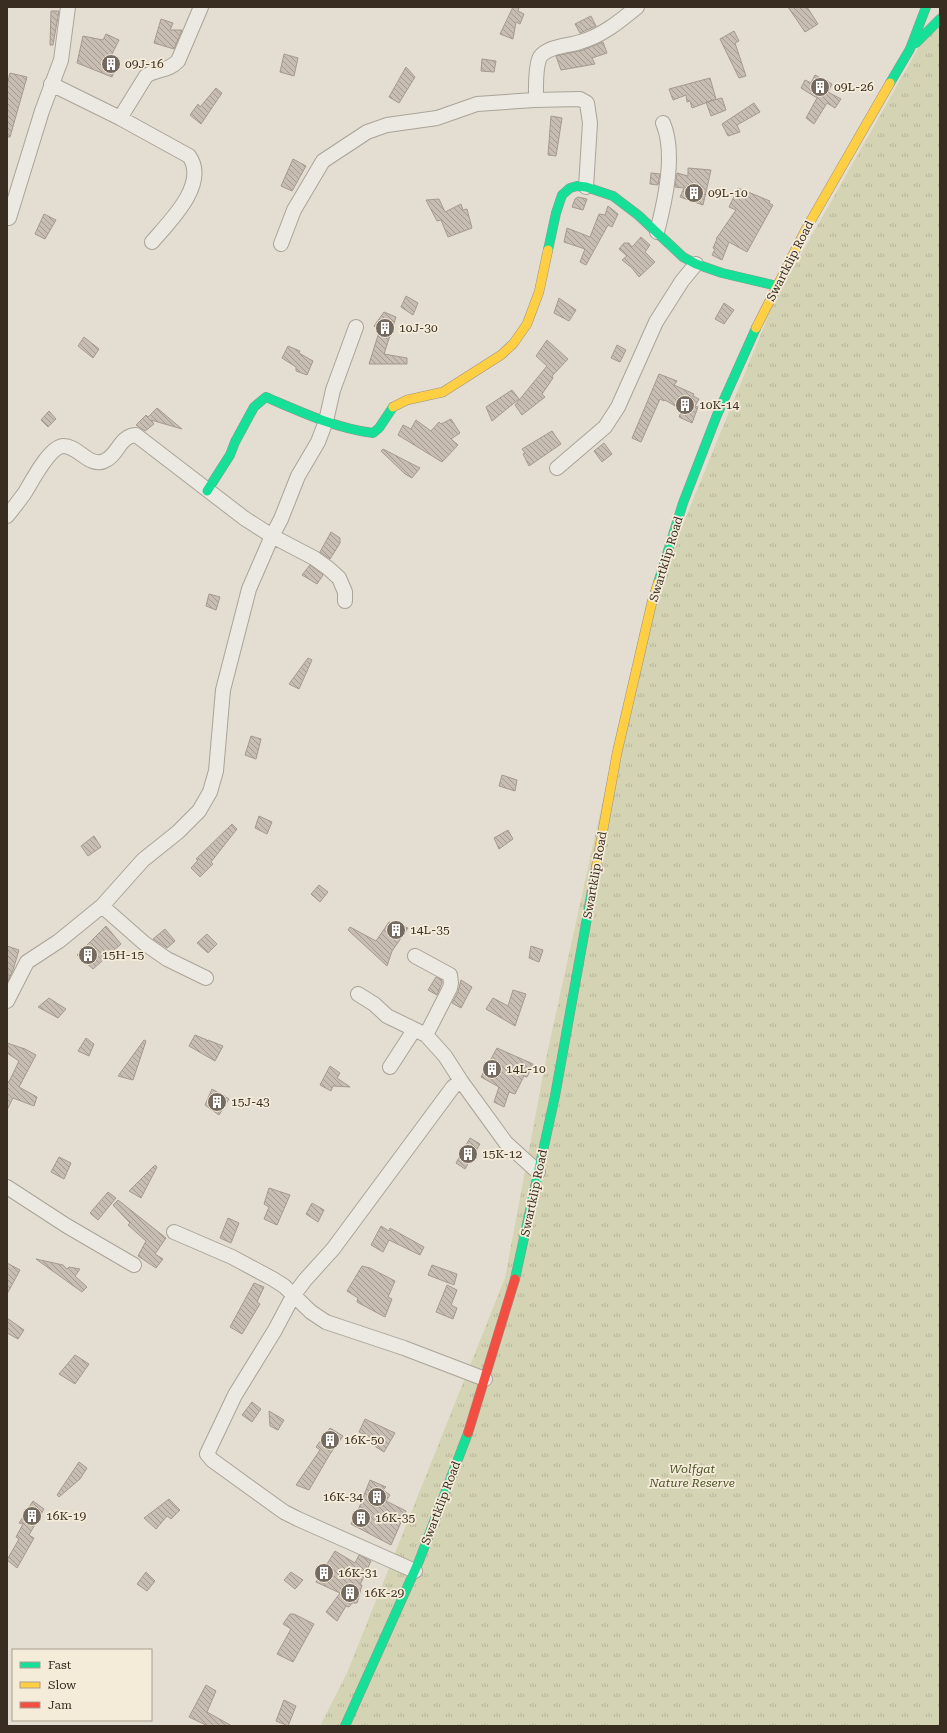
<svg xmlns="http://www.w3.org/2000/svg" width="947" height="1733" font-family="'Roboto Serif',serif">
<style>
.park{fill:url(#park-tufts)}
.building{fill:url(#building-back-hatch);stroke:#a59990}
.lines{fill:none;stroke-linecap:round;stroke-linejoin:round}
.street-casing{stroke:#aaa399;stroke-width:16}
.fast-casing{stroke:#9a928a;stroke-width:10}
.slow-casing{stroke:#9a928a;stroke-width:10}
.jam-casing{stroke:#9a928a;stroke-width:10}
.street{stroke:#ece9e2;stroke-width:14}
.fast{stroke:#16e098;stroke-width:9}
.slow{stroke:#ffcf43;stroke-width:9}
.jam{stroke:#f24e42;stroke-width:9}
.labels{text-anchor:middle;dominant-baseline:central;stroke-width:3.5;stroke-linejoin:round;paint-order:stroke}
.poi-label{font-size:12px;fill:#392c21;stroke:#f4ebd9;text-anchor:start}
.street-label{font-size:12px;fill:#392c21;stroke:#f4ebd9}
.park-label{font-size:12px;font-style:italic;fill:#4c5529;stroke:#f4ebd9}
</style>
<defs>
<pattern id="park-tufts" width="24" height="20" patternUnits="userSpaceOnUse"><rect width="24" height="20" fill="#d4d3b4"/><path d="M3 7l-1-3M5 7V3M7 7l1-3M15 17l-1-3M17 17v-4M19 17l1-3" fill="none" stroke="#b7b59a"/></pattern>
<pattern id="building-back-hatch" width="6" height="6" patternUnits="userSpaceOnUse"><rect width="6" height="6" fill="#c8bdb2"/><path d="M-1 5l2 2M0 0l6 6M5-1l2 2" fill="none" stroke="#a39a90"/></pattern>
</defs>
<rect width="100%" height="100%" fill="#e4ddd1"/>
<path class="park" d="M940,10V1726H320L347,1673L505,1278L547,1054L641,627L774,302Z"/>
<path class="building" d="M513,7H519L518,11L524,14L520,24L516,22L513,39L500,34Z
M788,7H807L818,24L805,32Z
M51,11H59L53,45H50Z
M591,16L596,26L580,33L575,24Z
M161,19L173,23L170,30H182L174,49L154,43Z
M734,31L739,41L735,43L746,76L739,78L720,39Z
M106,34L119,40L111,56L119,59L112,77L77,63L83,36L103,40Z
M603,42L607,53L592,58L595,64L561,70L556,56L583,50Z
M284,54L298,58L294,76L280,72Z
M482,59L496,61L494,72L481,71Z
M406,67L415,77L399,103L389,97Z
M10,73L27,77L10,137H7V85Z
M815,75L832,84L828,92L841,99L835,108L827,103L814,124L806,118L817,98L801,88L805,80L811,83Z
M710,78L716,99L692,108L690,101L687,102L686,95L673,100L669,89Z
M216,88L222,93L201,124L190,115L198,104L200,107Z
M722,98L726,110L711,116L706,102Z
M754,103L760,112L737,125L740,132L728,136L722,124Z
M551,116L562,118L556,156L548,155Z
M293,159L306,166L292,191L281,186Z
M688,168L711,170L703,205L680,197L684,188L675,187L677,173L688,176Z
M651,173L660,174L658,185L650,184Z
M738,188L770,201L769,203L773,205L747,252L729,242L722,260L712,255L715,249L713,248L717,239H716L736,210L729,207Z
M578,197L587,199L583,210L572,207L575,199Z
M439,199L445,212L461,204L463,210L467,209L472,228L448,237L441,220L437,221L426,200Z
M608,206L618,214L612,227L608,225L586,265L580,262L585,249L564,242L567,228L590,237L599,214L605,215Z
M44,214L56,220L45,239L35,234Z
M641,237L650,245L645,252L655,262L639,277L632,268L622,260L627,256L619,249L624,243H629L632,247Z
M406,296L418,303L413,315L401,307Z
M559,298L576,310L569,321L554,313Z
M724,303L734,310L724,324L715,319Z
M384,312L396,317L384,354L407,358V364H369L380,329L374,326Z
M84,337L99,349L93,358L78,346Z
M547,340L568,359L552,376L553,378L542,394L545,397L522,415L515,405L547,366L536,356Z
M617,345L626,350L620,362L611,358Z
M288,346L300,351L299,353L313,361L307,375L296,371V367L282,358Z
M659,374L677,381L674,385L694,394L693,396L699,399L695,406L698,407L692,423L679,417L682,410L665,400L664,401L660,399L641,442L632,438Z
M512,390L519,399L492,421L486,407Z
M157,408L182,429L151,420L154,424L145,431L136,425L146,415L148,417Z
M49,411L56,419L48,427L41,420Z
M451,419L460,433L451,439L458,445L442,462L398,435L403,425L411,429L416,420L431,431L439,422L441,424Z
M552,431L561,444L529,466L523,454L525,453L522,449Z
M604,443L612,454L602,462L594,451Z
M383,449L420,468L412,478L405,474L381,451Z
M331,532L340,538V543L330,559L320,552Z
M310,565L323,575L317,584L302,575Z
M209,594L220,597L216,610L206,606Z
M308,658L312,660L299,689L289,684Z
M251,736L261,739L256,759L245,755Z
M502,775L517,780L515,791L499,786Z
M259,816L272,822L267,834L255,828Z
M232,824L237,829L211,862L213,864L200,877L191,868L198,860L196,859Z
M508,830L513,839L499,849L494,838Z
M94,836L101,847L88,856L81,846Z
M319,885L328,892L320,902L311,894Z
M389,922L408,928L392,951L387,966L348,930L350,927L376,941Z
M106,926L121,944L93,969L77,955Z
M165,929L175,941L167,948L153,939Z
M207,934L217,944L208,953L197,943Z
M7,946L19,950L13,970L8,981Z
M531,946L543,950L539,962L529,958Z
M436,977L442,980V983L437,995L428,990Z
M461,980L472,987L461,1008L452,1003L458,992Z
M513,990L526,994L515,1026L486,1009L493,998L508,1006Z
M49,998L66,1009L58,1018L38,1007Z
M195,1035L207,1040L206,1042L208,1040L223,1046L215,1061L189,1046Z
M86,1038L94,1044L89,1056L78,1051Z
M144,1040L146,1041L133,1080L118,1076Z
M7,1043L25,1049L36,1055L19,1087L37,1097L34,1106L13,1098L7,1110V1081L9,1082L19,1061L7,1053Z
M497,1048L533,1064L527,1077L524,1076L515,1094L509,1092L504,1107L494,1102L499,1087L481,1077Z
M330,1066L340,1073L337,1078L350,1087L333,1086L331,1091L320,1085Z
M212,1089L229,1099L219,1115L205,1105Z
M470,1138L480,1144L465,1169L456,1163Z
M59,1157L71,1163L64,1179L51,1172Z
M155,1165L157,1167L141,1198L129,1191Z
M269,1188L290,1195L277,1225L264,1219L269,1207L264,1204Z
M108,1192L116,1198L98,1220L90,1213Z
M118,1200L166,1238L155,1254L163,1259L156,1268L138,1256L146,1241L128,1225L130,1223L113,1205Z
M312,1203L324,1210L318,1222L306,1214Z
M228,1218L239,1223L231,1243L220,1238Z
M381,1226L389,1231L390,1228L424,1247L420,1255L389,1240L383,1252L371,1245Z
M36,1259L63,1265L67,1269L69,1267L80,1269L75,1276L87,1287L82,1292Z
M7,1263L20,1270L7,1294Z
M432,1265L457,1274L454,1285L428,1275Z
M362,1266L370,1268L395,1281L388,1297L392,1299L385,1317L357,1302L358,1298L347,1291Z
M254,1283L264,1287L257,1302L260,1304L242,1334L230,1327Z
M447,1285L457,1290L451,1305L457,1308L453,1319L436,1312Z
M7,1318L24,1330L18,1339L7,1333Z
M75,1355L89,1364L75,1384L59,1374Z
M252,1402L261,1409L252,1422L242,1415Z
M269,1411L284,1420L278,1430L270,1426Z
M365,1419L395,1433L384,1452L373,1445L377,1440L359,1432Z
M330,1428L343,1436L330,1454L309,1490L296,1485L320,1450L316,1447Z
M79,1462L87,1468L80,1479L59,1497L57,1495Z
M370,1480L386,1487L383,1490L390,1495L386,1501L406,1511L391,1545L351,1524L357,1513Z
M169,1499L180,1510L171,1519L167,1516L156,1529L144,1518Z
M33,1501L44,1509L29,1535L34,1538L17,1568L7,1560L19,1539L16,1537L23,1524L19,1523Z
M335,1551L355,1563L359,1555L371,1561L360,1585H362L357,1603H352L349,1607L346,1606L337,1621L326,1612L340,1593L316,1582Z
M146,1572L155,1581L147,1591L137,1584Z
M291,1572L303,1580L295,1589L284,1580Z
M290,1614H294L314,1624L293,1662L277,1654L291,1629L283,1624Z
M206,1685L216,1691L207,1712L232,1726H208L189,1717Z
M284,1700L296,1706L288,1726L276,1721Z"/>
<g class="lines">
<defs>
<path id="street" d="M51,84L120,118L189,156C209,184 169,222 152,242
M536,100C536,89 535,67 540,57C548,46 568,46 580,42C602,36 620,21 637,7
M120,118L146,76C156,69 169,71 178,61L201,7
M9,218L42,111L61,60L68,7
M657,232C665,201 676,153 663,123
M281,244L294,210L323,161L367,132L387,125L437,118L477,104L534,100L580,99L587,103L590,123L586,187
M557,468L605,427L618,407L656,322L682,281L696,264
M7,516C13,509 18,502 24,494C31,483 49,447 63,446C77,445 90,468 104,461C118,456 119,436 136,435L244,518L272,536L314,558L328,568L339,578L345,592V601
M102,906L144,943L167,959L206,978
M415,956L450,975L451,983L450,988L426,1035L445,1056L461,1081L506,1143L538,1172
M358,994L374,1004L387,1016L426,1035
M7,1001L27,962L59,941L102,906L143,860L178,832L199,811L210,792L216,771L223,690L249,589L272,536L281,519L298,476L318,442L326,421L333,390L356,327
M390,1067L414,1030
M7,1187L67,1226L134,1265
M174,1232L232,1257L273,1279L284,1286L311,1312L326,1322L404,1348L485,1379
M415,1571L298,1519L284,1512L212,1460L207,1454L235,1395L275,1330L293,1296L305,1280L333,1249L453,1087L461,1081"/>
<path id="fast" d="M916,43L940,19
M890,83L910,49L926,7
M548,250L556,213L562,195L570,188L577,186L586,187L613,196L638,215L683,257L696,264L722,273L777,286
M207,491L230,455L235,442L254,407L266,397C301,412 335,428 373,433L379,428L393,407
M658,583L683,503L717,415L756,328
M515,1279L555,1096L596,868
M345,1726L419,1561L468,1433"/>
<path id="slow" d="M756,328L806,229L890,83
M393,407L407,400L443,392L501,355L513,344L527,324L539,292L548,250
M596,868L617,753L652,602L658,583"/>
<path id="jam" d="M468,1433L515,1279"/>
</defs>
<use href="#street" class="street-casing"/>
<use href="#fast" class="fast-casing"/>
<use href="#slow" class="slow-casing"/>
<use href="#jam" class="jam-casing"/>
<use href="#street" class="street"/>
<use href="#fast" class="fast"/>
<use href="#slow" class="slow"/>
<use href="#jam" class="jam"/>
</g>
<defs>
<symbol id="building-disc" viewBox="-11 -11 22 22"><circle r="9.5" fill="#756a5f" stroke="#f4ebd9"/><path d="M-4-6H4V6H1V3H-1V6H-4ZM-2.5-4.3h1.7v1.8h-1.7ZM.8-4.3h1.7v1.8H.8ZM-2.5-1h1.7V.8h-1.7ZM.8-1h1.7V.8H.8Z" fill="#fff"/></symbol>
</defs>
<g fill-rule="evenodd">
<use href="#building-disc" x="100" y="53" width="22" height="22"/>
<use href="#building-disc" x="809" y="76" width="22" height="22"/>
<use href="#building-disc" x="683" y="182" width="22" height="22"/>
<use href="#building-disc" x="374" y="317" width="22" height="22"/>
<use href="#building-disc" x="674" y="394" width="22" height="22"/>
<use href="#building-disc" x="385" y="919" width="22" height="22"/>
<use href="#building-disc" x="77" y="944" width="22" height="22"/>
<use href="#building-disc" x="481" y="1058" width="22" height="22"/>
<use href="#building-disc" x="206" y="1091" width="22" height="22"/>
<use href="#building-disc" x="457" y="1143" width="22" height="22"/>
<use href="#building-disc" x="319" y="1429" width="22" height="22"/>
<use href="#building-disc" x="366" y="1486" width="22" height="22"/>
<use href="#building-disc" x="21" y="1505" width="22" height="22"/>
<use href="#building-disc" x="350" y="1507" width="22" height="22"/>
<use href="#building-disc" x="313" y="1562" width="22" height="22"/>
<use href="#building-disc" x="339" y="1582" width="22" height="22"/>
</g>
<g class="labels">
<g class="poi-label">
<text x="125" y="64">09J-16</text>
<text x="834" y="87">09L-26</text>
<text x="708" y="193">09L-10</text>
<text x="399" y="328">10J-30</text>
<text x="699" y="405">10K-14</text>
<text x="410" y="930">14L-35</text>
<text x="102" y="955">15H-15</text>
<text x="506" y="1069">14L-10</text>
<text x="231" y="1102">15J-43</text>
<text x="482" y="1154">15K-12</text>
<text x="344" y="1440">16K-50</text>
<text x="363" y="1497" text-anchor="end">16K-34</text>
<text x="46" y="1516">16K-19</text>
<text x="375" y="1518">16K-35</text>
<text x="338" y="1573">16K-31</text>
<text x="364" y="1593">16K-29</text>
</g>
<g class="street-label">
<text transform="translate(790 261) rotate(-63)">Swartklip Road</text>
<text transform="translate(666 559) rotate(-73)">Swartklip Road</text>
<text transform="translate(595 875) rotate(-80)">Swartklip Road</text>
<text transform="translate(534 1193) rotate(-78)">Swartklip Road</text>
<text transform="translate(441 1503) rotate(-69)">Swartklip Road</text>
</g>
<g class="park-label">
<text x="692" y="1469">Wolfgat<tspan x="692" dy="14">Nature Reserve</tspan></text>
</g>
</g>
<rect width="947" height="1733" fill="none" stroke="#392c21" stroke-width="16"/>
<rect x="12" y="1649" width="140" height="72" fill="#f4ebd9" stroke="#a99f8f"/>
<rect x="20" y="1662" width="20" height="6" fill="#16e098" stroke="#a99f8f"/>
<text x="48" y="1669" font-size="12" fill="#392c21">Fast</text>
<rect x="20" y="1682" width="20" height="6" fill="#ffcf43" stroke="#a99f8f"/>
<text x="48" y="1689" font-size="12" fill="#392c21">Slow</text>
<rect x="20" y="1702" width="20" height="6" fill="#f24e42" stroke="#a99f8f"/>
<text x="48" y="1709" font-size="12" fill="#392c21">Jam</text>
</svg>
